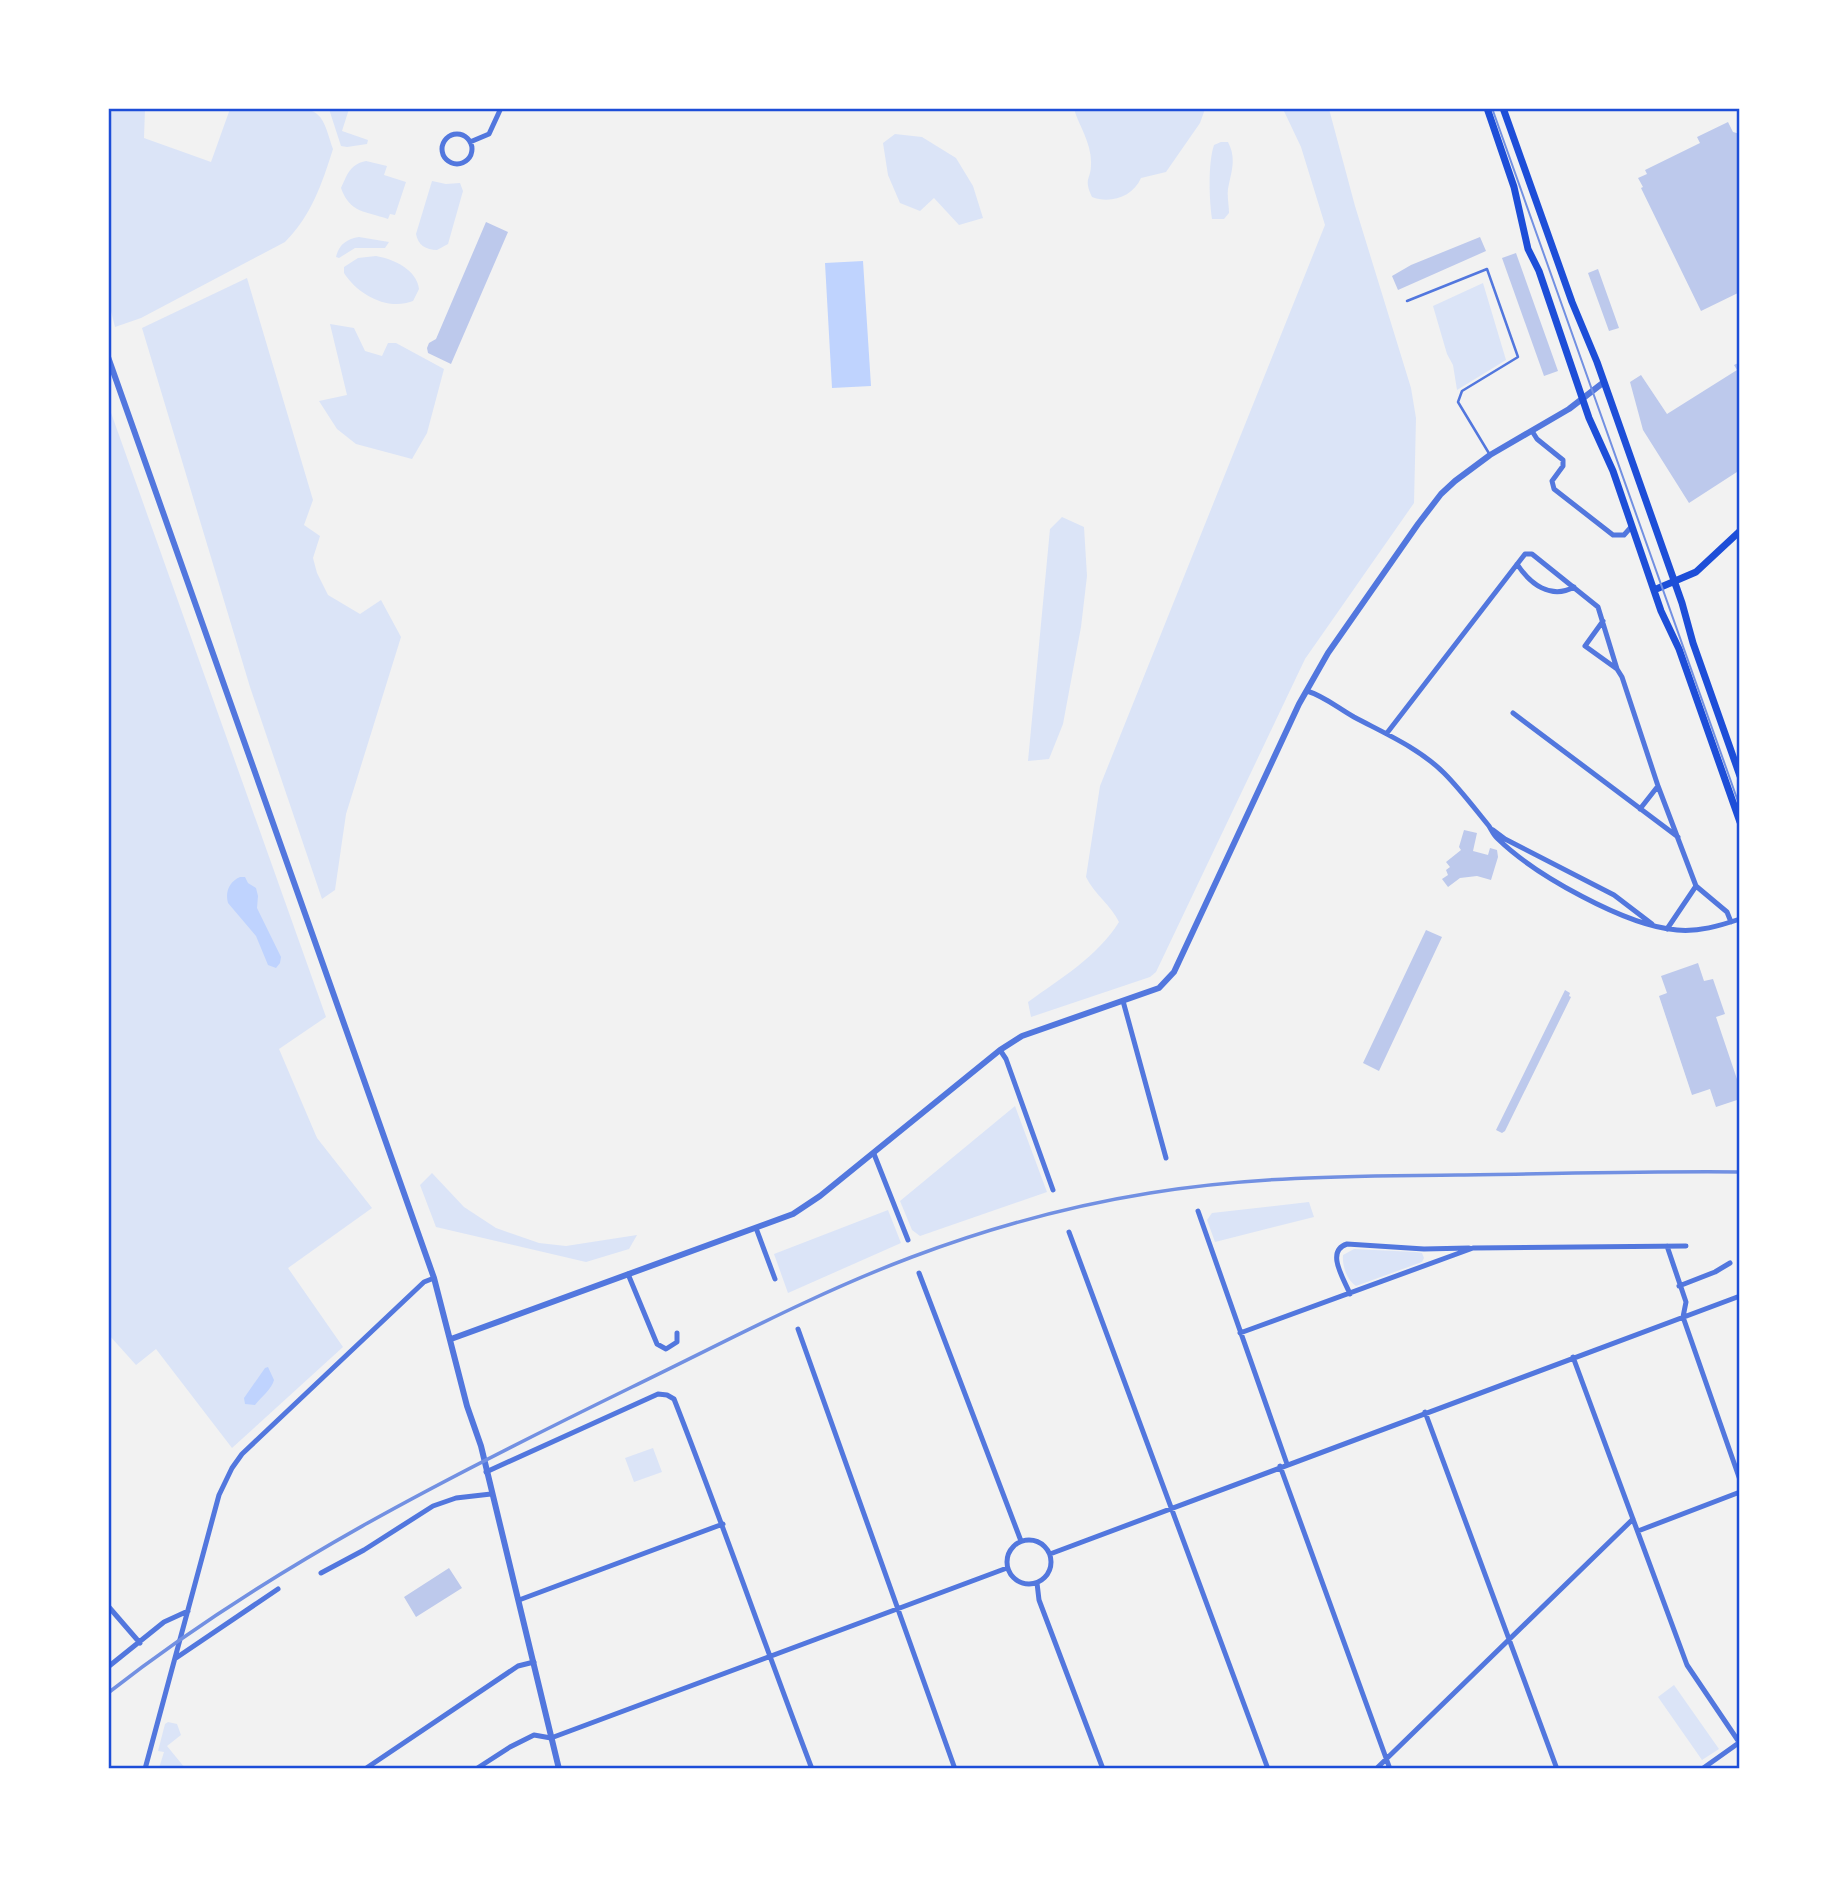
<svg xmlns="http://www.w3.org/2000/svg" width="1848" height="1877" font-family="'Nunito Sans',sans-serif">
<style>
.green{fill:#dbe4f7}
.water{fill:#bfd3fe}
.building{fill:#bdc9ec}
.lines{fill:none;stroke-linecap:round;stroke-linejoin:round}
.service{stroke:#5277de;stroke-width:2.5}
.minor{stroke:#5277de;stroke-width:5}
.tertiary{stroke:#5277de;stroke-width:6}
.secondary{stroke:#1d4ed8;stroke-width:7}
.tram{stroke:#7290e2;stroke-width:2}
.rail{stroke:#7290e2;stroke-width:3.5}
.neatline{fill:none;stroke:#1d4ed8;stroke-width:2.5}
</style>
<rect width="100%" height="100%" fill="#f2f2f2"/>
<path class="green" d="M108,109H145L144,138L211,162L230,109C247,108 305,103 317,114C326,121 329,139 333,149C322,184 311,216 285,242L141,318L115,327L108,299Z
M329,109H349L342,131L368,140L367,144L347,147L341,146Z
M1074,109V108L1205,109L1200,123L1166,172L1141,178C1133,197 1110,204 1092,197C1083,177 1091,181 1091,164C1092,144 1079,126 1074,109Z
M1283,109H1329L1355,206L1411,388L1416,418L1414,503L1305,659L1156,972L1150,977L1031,1017L1028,1002C1060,979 1098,956 1119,922C1111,905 1094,894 1086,877L1100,786L1325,225L1301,147Z
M895,134L922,137L956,158L973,186L983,218L959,225L934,198L920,211L900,203L888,175L883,143Z
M1221,142H1228C1237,159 1231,172 1228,189C1227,197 1229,205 1229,213L1224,219H1212C1209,199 1208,163 1214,145Z
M366,161L387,166L384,175L406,182L395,215L390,214L388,219C365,211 350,213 341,188C347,175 350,164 366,161Z
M432,181L446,184L460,183L463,191L448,244L437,250C426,250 418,245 416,234Z
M359,237L389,242L385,248H355L339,258L336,257C339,244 347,239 359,237Z
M376,256C394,259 417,270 419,289L413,301C388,311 358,295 344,273V267L358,258Z
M247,278L313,500L304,525L320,536L313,558L317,573L328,595L360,614L381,600L401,637L346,814L335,890L322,899L250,687L142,328Z
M1483,283L1506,360L1457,390L1453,365L1447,354L1433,306Z
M330,324L354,328L365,351L382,356L388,343H396L444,369L427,433L412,459L356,444L337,429L319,401L347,395Z
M109,407L326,1017L279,1049L317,1138L372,1208L288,1268L343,1347L232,1448L156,1349L136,1365L109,1335Z
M1062,517L1084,527L1087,576L1081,627L1063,724L1049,759L1028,761L1050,529Z
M1015,1106L1047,1192L920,1236L912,1230L900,1201Z
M432,1173L464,1207L496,1228L539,1243L566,1246L637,1235L629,1249L586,1262L436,1227L420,1185Z
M1309,1202L1314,1217L1215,1242L1207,1220L1212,1213Z
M888,1210L901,1243L788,1293L774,1254Z
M1354,1249L1416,1252L1422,1253L1424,1258L1422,1262L1356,1286C1347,1280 1342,1266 1343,1255Z
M653,1448L662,1472L634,1482L625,1458Z
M1674,1685L1719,1749L1702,1760L1658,1697Z
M168,1722L177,1724L181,1735L167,1746L185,1768H159L164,1752L158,1751L165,1724Z"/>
<path class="water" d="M863,261L871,386L832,388L825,263Z
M240,877H245L248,883L256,888L258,896L257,908L281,957L280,963L276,968L268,965L256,936L228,903C225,892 229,882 240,877Z
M268,1367L274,1380C272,1389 261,1397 255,1405L245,1404L244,1398L265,1368Z"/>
<path class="building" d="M1728,122L1733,132L1740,134V292L1701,311L1641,188L1643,187L1638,178L1647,174L1645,170L1700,143L1697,137Z
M486,222L508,232L451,364L428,353L427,348L429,343L436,339Z
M1480,237L1486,251L1398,290L1392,276L1411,265Z
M1516,253L1558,371L1544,376L1502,258Z
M1598,269L1619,328L1609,331L1588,273Z
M1740,362V470L1689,503L1643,430L1630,382L1641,375L1667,414L1737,370L1734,365Z
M1464,830L1477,833L1473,851L1488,855L1490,848L1497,850L1498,857L1491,880L1477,876L1460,878L1448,887L1442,879L1448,875L1446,870L1450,867L1446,862L1461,850L1459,847Z
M1426,930L1442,937L1379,1071L1363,1063Z
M1698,963L1704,981L1713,979L1725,1014L1716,1017L1740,1088V1099L1716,1107L1710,1089L1692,1095L1659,996L1667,993L1661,976Z
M1565,990L1570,993L1569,996L1571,997L1505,1131L1502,1133L1496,1130Z
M449,1568L462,1588L416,1617L404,1597Z"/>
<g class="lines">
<path class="service" d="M1407,301L1487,269L1518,357L1462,391L1458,402L1490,455"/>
<path class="minor" d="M442 149a15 15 0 1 1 30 0a15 15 0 1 1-30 0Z
M470,142L489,134L501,108
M1532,431L1537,439L1563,460V466L1552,481L1554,489L1613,535H1624L1632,526
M1517,564C1530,584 1551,600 1574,587
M1603,621L1585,646L1617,669
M1307,691C1324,696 1338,708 1354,717C1384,733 1419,748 1444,773C1460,789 1475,809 1489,826C1492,831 1494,836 1498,839C1535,875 1626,926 1677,930C1699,932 1719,926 1740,919
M1513,713L1678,837
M1387,733L1525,554H1532L1598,607L1617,669L1622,677L1658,786L1696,886L1727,912L1731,922
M1640,809L1658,786
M1493,830L1505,839L1614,895L1652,924
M1667,929L1696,886
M1123,1001L1166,1158
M1000,1050L1006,1059L1053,1190
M874,1154L908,1240
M1198,1211L1287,1464
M756,1228L775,1279
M1069,1232L1268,1769
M1667,1246L1686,1302L1683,1317L1740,1480
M919,1273L1021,1541
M628,1274L657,1344L666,1349L677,1342V1333
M1679,1286L1715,1272L1730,1263
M1350,1294C1344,1279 1325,1251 1347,1244L1424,1249L1469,1248
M798,1329L955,1769
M1240,1333L1473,1248L1686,1246
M1573,1357L1687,1665L1739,1742
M1425,1412L1557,1769
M1280,1466L1390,1769
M486,1472L658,1394L667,1395L674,1399C722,1521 765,1646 812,1769
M1638,1531L1740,1492
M1007 1562a22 22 0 1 1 44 0a22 22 0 1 1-44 0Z
M1050,1554L1740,1296
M321,1573L364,1550L433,1506L456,1498L491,1494
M1037,1583L1039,1600L1103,1769
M519,1600L723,1524
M108,1606L140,1643
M176,1658L278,1589
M108,1667L164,1622L188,1611
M145,1769L219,1495L232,1468L242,1454L424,1282L434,1278
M365,1769L518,1666L534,1662
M476,1769L510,1747L534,1735L551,1738L1007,1568
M1376,1769L1633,1519
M1702,1769L1740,1742"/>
<path class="tertiary" d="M108,357L434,1278L467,1406L481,1446L559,1769
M451,1339L793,1214L820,1196L1000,1050L1022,1036L1159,988L1174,972L1299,704L1328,653L1418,524L1441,494L1455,481L1490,455L1569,409L1604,382"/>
<path class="secondary" d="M1487,108L1514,187L1528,249L1539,271L1589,418L1613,471L1661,611L1679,649L1740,822
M1503,108L1572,302L1597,362L1682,603L1693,643L1740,776
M1654,590L1696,572L1740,531"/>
<path class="tram" d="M1492,108L1740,807"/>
<path class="rail" d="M108,1693C269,1567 450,1476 632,1387C725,1342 816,1293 912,1257C989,1228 1069,1206 1150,1193C1252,1176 1355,1176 1458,1175C1551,1174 1646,1171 1740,1172"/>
</g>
<rect width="1848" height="1877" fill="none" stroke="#ffffff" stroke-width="220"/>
<rect x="110" y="110" width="1628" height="1657" class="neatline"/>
</svg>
